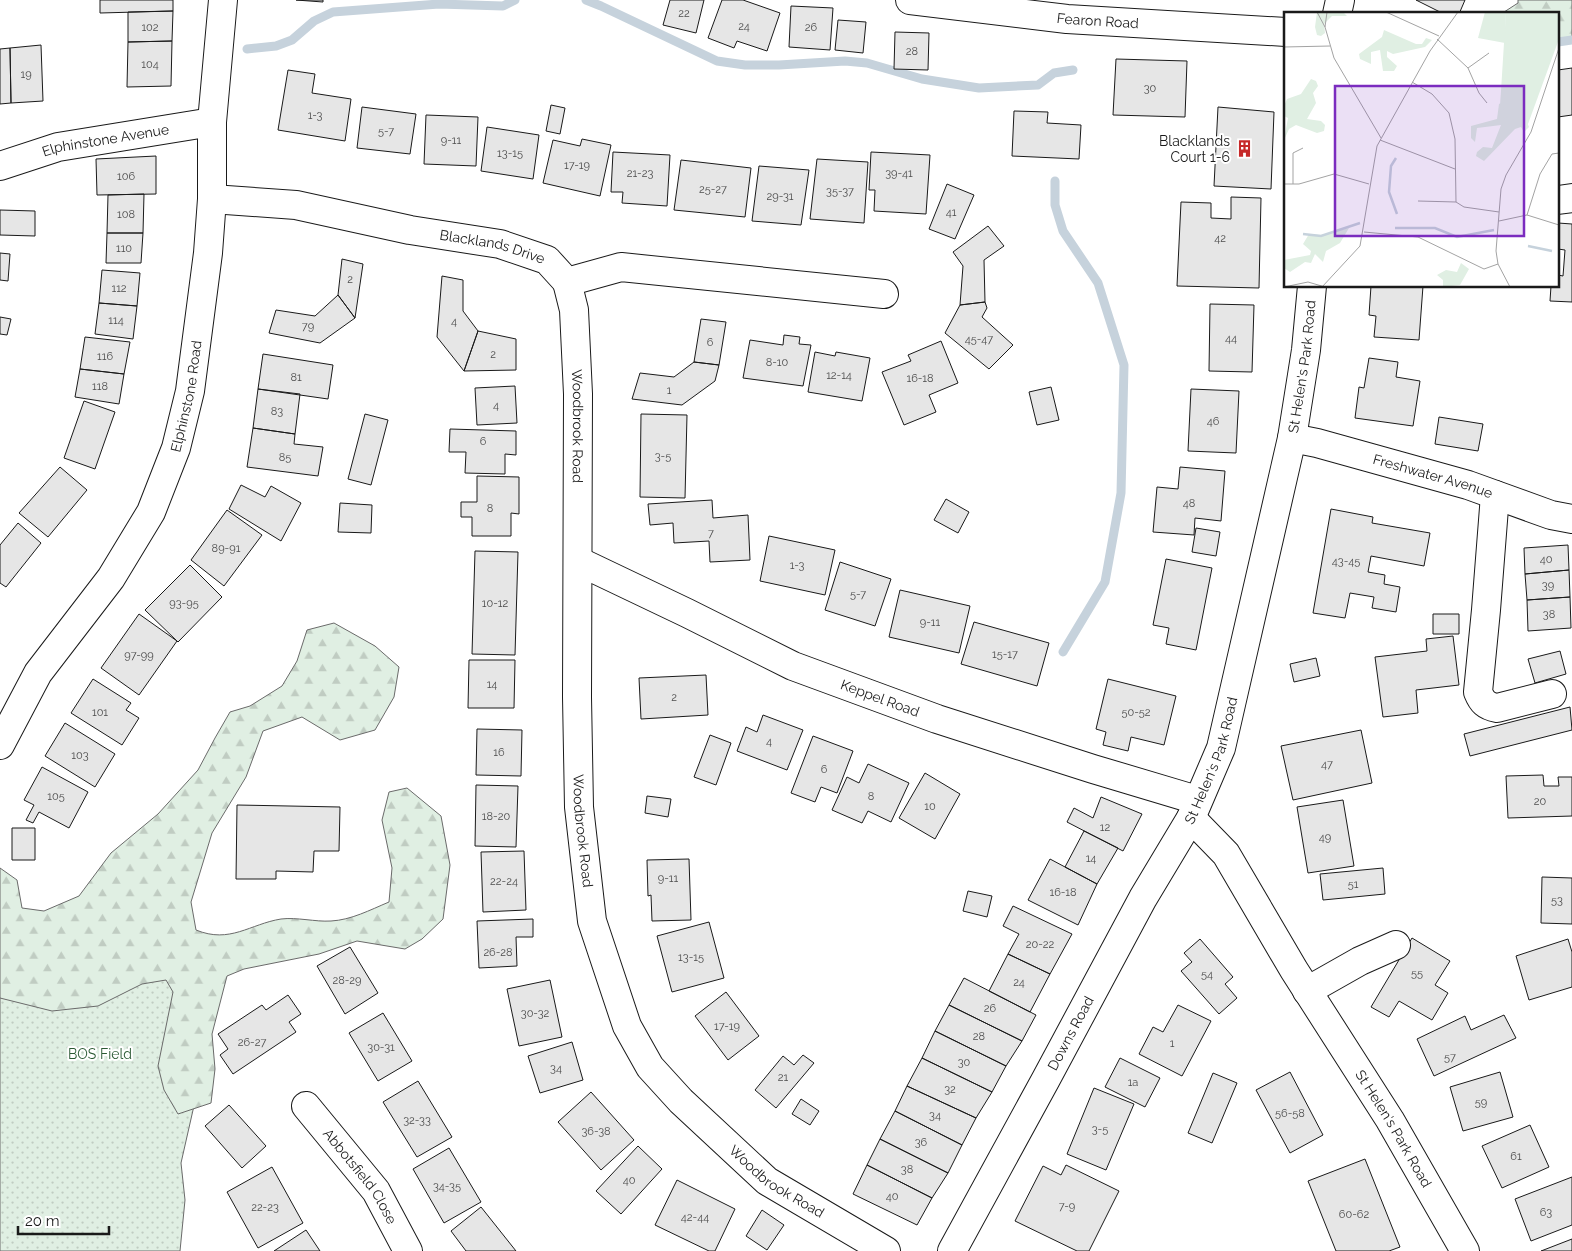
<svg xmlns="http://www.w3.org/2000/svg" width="1572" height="1251" font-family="Raleway,sans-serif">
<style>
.grass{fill:url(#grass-dots);stroke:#6a6a6a}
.forest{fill:url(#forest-firs);stroke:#6a6a6a}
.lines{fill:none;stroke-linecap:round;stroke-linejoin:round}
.stream{stroke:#c6d2dc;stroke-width:9}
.building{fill:#e6e6e6;stroke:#1a1a1a}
.minor-casing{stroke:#1a1a1a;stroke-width:30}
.minor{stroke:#fff;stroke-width:28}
.labels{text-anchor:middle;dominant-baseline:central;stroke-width:4;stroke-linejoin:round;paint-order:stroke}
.number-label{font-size:11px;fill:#4d4d4d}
.street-label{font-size:14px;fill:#1a1a1a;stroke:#fff}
.poi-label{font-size:14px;fill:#1a1a1a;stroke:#fff;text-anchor:end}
.park-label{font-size:14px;fill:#2b5a34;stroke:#fff}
.inset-river{fill:none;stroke:#c6d2dc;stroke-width:2.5}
.inset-road{fill:none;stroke:#a3a3a3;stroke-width:1}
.view{fill:#7b2cbf;fill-opacity:0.15;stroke:#7b2cbf;stroke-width:2.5}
.inset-edge{fill:none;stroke:#1a1a1a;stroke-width:2.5}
</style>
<defs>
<pattern id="grass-dots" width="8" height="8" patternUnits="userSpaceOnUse" patternTransform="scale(1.25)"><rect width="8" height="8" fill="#e0efe3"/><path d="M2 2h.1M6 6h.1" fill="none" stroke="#c0ccc2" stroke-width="1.8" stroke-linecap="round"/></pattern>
<pattern id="forest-firs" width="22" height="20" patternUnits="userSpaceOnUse" patternTransform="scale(1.25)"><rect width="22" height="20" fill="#e0efe3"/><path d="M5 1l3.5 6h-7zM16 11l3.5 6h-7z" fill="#c0ccc2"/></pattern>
</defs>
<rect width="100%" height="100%" fill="#fff"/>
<path class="grass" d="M0,941L211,953L198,1088L181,1163L185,1200L180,1251H0Z"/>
<path class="forest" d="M1518,0H1572V41L1558,46V14H1501L1518,3Z
M334,623L375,646L399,667L394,697L375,730L340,740L302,717L263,731L246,777L212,833L191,902L196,930C230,944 250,924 281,919C297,917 315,922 331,921C351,920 370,910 389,902L392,868L382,820L389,792L407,788L441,816L450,865L443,919L422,939L405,949L357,941L319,954L244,969L227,976L212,1034L215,1069L211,1103L178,1114L164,1090L158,1066L173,992L166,980L142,984L98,1006L52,1011L0,998V868L17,880L22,908L44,911L79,896L111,853L158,814L198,770L215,738L230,712L250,706L282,686L297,661L307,630Z"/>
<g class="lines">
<path class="stream" d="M586,0L601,6L717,61L745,65H779L845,61L867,63L922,79L979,88L1038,85L1054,73L1073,70
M1558,42L1572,40
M247,49L276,46L292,40L314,21L333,12L439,4L503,6L515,0
M1055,181V205L1063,231L1098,283L1124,365L1121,493L1105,582L1063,652"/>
</g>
<path class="building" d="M100,0H173V11L100,13Z
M296,0H323V2Z
M670,0H704L696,33L663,25Z
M722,0H743L780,13L767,51L737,41L734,48L708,38Z
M1416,0H1465L1459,14H1444Z
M791,6L833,8L830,50L789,47Z
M173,11L172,41L128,42V12Z
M838,20L866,22L863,53L835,50Z
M895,32L929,33L928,70L894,69Z
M172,41L171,86L127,87L128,42Z
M41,45L43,101L11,103L10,48Z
M10,48L11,103L0,104V49Z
M1116,59L1187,61L1185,117L1113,115Z
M1572,68V115L1558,117V70Z
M288,70L315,74L312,93L351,99L345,141L278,130Z
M551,105L565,108L560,134L546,131Z
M362,107L416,114L410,154L357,148Z
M1218,107L1274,112L1271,189L1214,186Z
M1014,111L1048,112L1047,123L1081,125L1079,159L1012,156Z
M426,115L478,117L476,166L424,164Z
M487,127L539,135L533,179L481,171Z
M582,139L611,145L600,196L543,183L553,140L580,146Z
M613,152L670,155L667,206L622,203L623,192H611Z
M871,152L930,155L926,214L874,211L875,190H869Z
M156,156V194L97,195L96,159Z
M817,159L868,162L864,223L810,219Z
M681,160L751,168L745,217L674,210Z
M759,166L809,170L801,225L752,221Z
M947,184L974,195L955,239L929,229Z
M144,194L143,233H107L108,195Z
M1231,197L1261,198L1259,288L1177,286L1181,202L1211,203V218L1231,219Z
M0,210L35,211V236L0,235Z
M1558,223L1572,224V302L1550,301L1551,286H1558V275L1563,276L1565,250L1558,249Z
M988,226L1004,246L984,260L985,302L960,305L963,266L953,252Z
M107,233H143L141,263H106Z
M0,253L10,254L8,281L0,280Z
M342,259L363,264L355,318L338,295Z
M102,270L140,273L137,306L99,303Z
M442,276L463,280V311L478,331L464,371L437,337Z
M1371,286H1423L1419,340L1374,337L1376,316L1369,315Z
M338,295L355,318L320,343L269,333L276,310L315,316Z
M985,302L987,308L982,317L1013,345L989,369L945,333L960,305Z
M99,303L137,306L133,339L95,334Z
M1210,304L1254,305L1252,372L1209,371Z
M0,317L11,319L7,335L0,334Z
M701,319L726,322L719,365L694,362Z
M478,331L516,339V370L464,371Z
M784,335L800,337L799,344L811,345L803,386L743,378L750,340L783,345Z
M85,337L130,342L124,374L80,369Z
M941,341L958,383L929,395L936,412L904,425L882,372L911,361L908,355Z
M815,352L835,356L836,352L870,358L862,401L808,392Z
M263,354L333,365L328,399L258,389Z
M1369,358L1398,362L1396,377L1420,381L1413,426L1355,418L1359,387L1364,388Z
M694,362L719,365L715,381L682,405L632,399L640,373L674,377Z
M80,369L124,374L119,404L75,397Z
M515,386L517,423L477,425L475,388Z
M1051,387L1059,420L1037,425L1029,392Z
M258,389L300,394L295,434L253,428Z
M1191,389L1239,391L1236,453L1188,451Z
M84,401L115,412L95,469L64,458Z
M365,414L388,420L371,485L348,479Z
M641,414L687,415L685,498L640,497Z
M1439,417L1483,424L1478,451L1435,444Z
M253,428L295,434L294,444L323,447L318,476L247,467Z
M450,429L516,431V455L505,454V474L465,473L466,452H449Z
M60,467L87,490L48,537L19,513Z
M1180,467L1225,471L1221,521L1195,518L1194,535L1153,532L1157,487L1178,489Z
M477,476L519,477V514L511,513V536H472V517H461V502H477Z
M241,485L265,497L271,486L301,503L281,541L229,509Z
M946,499L969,512L958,533L934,520Z
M712,500L713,518L748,515L750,560L710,562L709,541L674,543L673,523L650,525L648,504Z
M340,503L372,505L371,533L338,532Z
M1331,509L1373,517L1372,523L1430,533L1424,566L1371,556L1368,572L1385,575L1384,584L1400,587L1396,612L1372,608L1374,597L1350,593L1345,618L1313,613Z
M227,510L262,535L224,586L191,560Z
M18,523L41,543L6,587L0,583V545Z
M1196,528L1220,532L1216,556L1192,552Z
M769,536L835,550L825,595L760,581Z
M1568,545L1569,570L1525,574L1524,548Z
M475,551L518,552L515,655L472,654Z
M1166,559L1212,568L1196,650L1166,644L1169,628L1153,625Z
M840,562L891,579L875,626L825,610Z
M190,565L222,597L178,642L145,610Z
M1569,570L1570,597L1527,600L1525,574Z
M900,590L970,606L959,653L889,637Z
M1570,597L1571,628L1528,631L1527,600Z
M139,614L177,641L139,695L101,668Z
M1433,614H1459V634H1433Z
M974,622L1049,643L1037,686L961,664Z
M1453,636L1459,685L1416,690L1418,713L1383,717L1375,657L1427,651L1426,639Z
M1560,651L1566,674L1535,683L1528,659Z
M1316,658L1320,676L1294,682L1290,664Z
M469,660H515L514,708H468Z
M706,675L708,715L641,719L639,678Z
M93,679L131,703L126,710L139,718L122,745L71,713Z
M1108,679L1176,696L1164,745L1131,737L1128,751L1103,745L1106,732L1096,729Z
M1570,707L1572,730L1470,756L1464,734Z
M763,715L803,730L787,770L737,751L746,727L757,732Z
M65,723L115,754L95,787L45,756Z
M477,729L522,730L521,776L476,775Z
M1361,730L1372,783L1293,800L1281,746Z
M710,735L731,743L716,785L694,777Z
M813,736L853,751L837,793L821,787L815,802L791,793Z
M868,764L909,783L891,822L868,811L862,823L832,810L847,777L859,783Z
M42,767L88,792L69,828L39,812L33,823L26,820L34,805L24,800Z
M925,773L960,794L935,839L899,818Z
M1543,775L1544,786H1559L1558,777H1572V816L1508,818L1506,776Z
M476,785L518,786L516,847L475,846Z
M647,796L671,799L668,817L645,813Z
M1101,797L1142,814L1123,851L1067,822L1074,808L1093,818Z
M1343,800L1354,866L1308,873L1297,807Z
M237,805L340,807L339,851H314L313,872L276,871V879H236Z
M12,828H35V860H12Z
M1084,831L1118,848L1097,884L1065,867Z
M524,851L526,910L483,912L481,852Z
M689,859L691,920L652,921L651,895L648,896L647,860Z
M1050,859L1097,884L1078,925L1028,900Z
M1383,868L1385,894L1323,900L1320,874Z
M1542,877L1572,878V924L1541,923Z
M968,891L992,896L987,917L963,911Z
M1013,906L1072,934L1050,974L1008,954L1019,934L1003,926Z
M533,919V937H516L517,966L479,968L477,921Z
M709,922L724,978L672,992L657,936Z
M1412,938L1450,961L1435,985L1448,993L1432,1020L1399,1001L1389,1017L1371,1007Z
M1200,939L1233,977L1225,984L1237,998L1219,1014L1181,971L1192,962L1184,953Z
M1568,939L1572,952V987L1529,1000L1516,956Z
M350,947L378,993L345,1014L317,966Z
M1008,954L1050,974L1030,1012L989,991Z
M964,978L1036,1015L1022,1041L949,1005Z
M550,980L562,1037L519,1046L507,989Z
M726,992L759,1036L728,1060L695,1016Z
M288,995L301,1014L289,1022L296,1032L233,1074L220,1055L228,1049L218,1034L262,1005L266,1010Z
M949,1005L1022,1041L1006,1066L935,1031Z
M1178,1005L1211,1021L1182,1076L1139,1054L1153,1027L1163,1032Z
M383,1013L412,1061L378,1081L349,1033Z
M1504,1015L1516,1038L1434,1076L1417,1039L1465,1016L1471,1030Z
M935,1031L1006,1066L992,1092L922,1058Z
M572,1042L583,1080L540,1093L528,1056Z
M803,1055L814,1063L776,1108L755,1090L783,1056L794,1065Z
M922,1058L992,1092L976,1118L907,1086Z
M1120,1058L1160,1078L1145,1107L1105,1087Z
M1290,1072L1323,1135L1290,1153L1256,1090Z
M1500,1072L1513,1117L1463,1131L1450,1087Z
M1213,1073L1237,1083L1212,1143L1188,1133Z
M418,1081L452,1137L417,1157L383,1102Z
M907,1086L976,1118L962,1145L895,1111Z
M1094,1088L1134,1104L1106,1170L1067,1154Z
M591,1092L634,1140L601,1170L558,1122Z
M801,1099L819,1111L810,1125L792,1114Z
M229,1105L266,1146L242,1168L205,1126Z
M895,1111L962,1145L948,1173L880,1139Z
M1530,1125L1549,1167L1502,1188L1482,1146Z
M880,1139L948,1173L932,1198L867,1165Z
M638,1146L662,1169L621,1214L596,1191Z
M449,1148L481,1202L444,1223L413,1169Z
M1365,1159L1400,1247L1389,1251H1336L1308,1181Z
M867,1165L932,1198L917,1225L853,1194Z
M1066,1165L1119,1191L1089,1251H1077L1015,1221L1043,1166L1061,1175Z
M272,1167L303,1223L258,1248L227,1192Z
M1572,1177V1225L1531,1241L1515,1199Z
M677,1180L735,1209L715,1251H709L655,1225Z
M481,1207L516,1251H466L451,1231Z
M762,1210L784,1225L767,1250L746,1236Z
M306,1230L320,1251H274Z
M1572,1239V1251H1541Z"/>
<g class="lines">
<defs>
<g id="minor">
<path id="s1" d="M910,0L1067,19L1286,32"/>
<path d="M1337,14L1340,0"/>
<path id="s2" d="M0,166L58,147L212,122"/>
<path id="s3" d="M212,199L296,205L410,230L500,244L547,260L567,282L621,267L884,294"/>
<path d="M1558,200L1572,198"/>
<path id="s4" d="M567,282L574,310L578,394L577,697L579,807L592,921L627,1026L650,1067L681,1101L767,1181L886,1251"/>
<path id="s5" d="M1292,438L1317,443L1468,485L1551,515L1572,519"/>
<path d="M1495,495L1486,610L1478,692C1482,702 1486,706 1497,708L1552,694"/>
<path id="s6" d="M578,561L687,613L793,666L937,719L1093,769L1197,800"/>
<path id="s7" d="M0,745L38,673L111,578L151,512L176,448L190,391L208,253L212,199V122L223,0"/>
<path id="s8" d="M1191,818L1226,854L1294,970L1390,1120L1465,1251"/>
<path d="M1307,991L1360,961L1396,945"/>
<path id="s9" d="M306,1106L376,1191L408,1251"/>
<path id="s10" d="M952,1251L1046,1079L1143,898L1191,818L1221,748L1292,438L1306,350L1312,286"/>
</g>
</defs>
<use href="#minor" class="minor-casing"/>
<use href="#minor" class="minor"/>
</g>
<defs>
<symbol id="building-bare" viewBox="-9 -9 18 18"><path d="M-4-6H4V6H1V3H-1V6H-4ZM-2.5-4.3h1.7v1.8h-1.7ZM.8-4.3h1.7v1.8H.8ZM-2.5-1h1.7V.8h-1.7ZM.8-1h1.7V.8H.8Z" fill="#c62828" stroke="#fff" stroke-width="2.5" paint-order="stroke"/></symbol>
</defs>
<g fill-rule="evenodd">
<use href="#building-bare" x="1232" y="136" width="25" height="25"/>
</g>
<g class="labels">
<g class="number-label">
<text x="684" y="13">22</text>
<text x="744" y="26">24</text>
<text x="150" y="27">102</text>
<text x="811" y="27">26</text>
<text x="912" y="51">28</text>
<text x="150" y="64">104</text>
<text x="26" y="74">19</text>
<text x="1150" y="88">30</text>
<text x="315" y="115">1-3</text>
<text x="386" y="131">5-7</text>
<text x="451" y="140">9-11</text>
<text x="510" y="153">13-15</text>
<text x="577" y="165">17-19</text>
<text x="640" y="173">21-23</text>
<text x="899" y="173">39-41</text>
<text x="126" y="176">106</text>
<text x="713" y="189">25-27</text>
<text x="840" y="191">35-37</text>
<text x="780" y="196">29-31</text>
<text x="951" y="212">41</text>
<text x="126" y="214">108</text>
<text x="1220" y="238">42</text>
<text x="124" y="248">110</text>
<text x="350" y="279">2</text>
<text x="119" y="288">112</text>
<text x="116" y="320">114</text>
<text x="454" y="321">4</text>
<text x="308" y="326">79</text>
<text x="1231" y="338">44</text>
<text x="979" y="339">45-47</text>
<text x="710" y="342">6</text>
<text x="493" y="354">2</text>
<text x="105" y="356">116</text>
<text x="777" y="362">8-10</text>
<text x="839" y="375">12-14</text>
<text x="296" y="377">81</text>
<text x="920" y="378">16-18</text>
<text x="100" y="386">118</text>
<text x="669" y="390">1</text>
<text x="496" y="405">4</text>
<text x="277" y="411">83</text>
<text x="1213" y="421">46</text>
<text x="483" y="441">6</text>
<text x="663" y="456">3-5</text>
<text x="285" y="457">85</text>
<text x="1189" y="503">48</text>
<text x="490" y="508">8</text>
<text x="711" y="533">7</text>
<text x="226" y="548">89-91</text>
<text x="1546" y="559">40</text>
<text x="1346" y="561">43-45</text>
<text x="797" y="565">1-3</text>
<text x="1548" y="585">39</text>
<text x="858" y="594">5-7</text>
<text x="184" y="603">93-95</text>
<text x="495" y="603">10-12</text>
<text x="1549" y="614">38</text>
<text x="930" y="622">9-11</text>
<text x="1005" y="654">15-17</text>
<text x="139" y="655">97-99</text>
<text x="492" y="684">14</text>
<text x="674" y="697">2</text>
<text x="100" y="712">101</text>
<text x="1136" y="712">50-52</text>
<text x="769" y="741">4</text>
<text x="499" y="752">16</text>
<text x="80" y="755">103</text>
<text x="1327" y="764">47</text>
<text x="824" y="769">6</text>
<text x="56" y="796">105</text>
<text x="871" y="796">8</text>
<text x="1540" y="801">20</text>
<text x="930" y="806">10</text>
<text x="496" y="816">18-20</text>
<text x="1105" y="827">12</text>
<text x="1325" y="837">49</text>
<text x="1091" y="858">14</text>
<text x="668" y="878">9-11</text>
<text x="504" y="881">22-24</text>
<text x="1353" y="884">51</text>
<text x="1063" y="892">16-18</text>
<text x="1557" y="900">53</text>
<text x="1040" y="944">20-22</text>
<text x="498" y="952">26-28</text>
<text x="691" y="957">13-15</text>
<text x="1417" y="973">55</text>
<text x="1207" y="974">54</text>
<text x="347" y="980">28-29</text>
<text x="1019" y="982">24</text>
<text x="990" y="1008">26</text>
<text x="535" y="1013">30-32</text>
<text x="727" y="1026">17-19</text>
<text x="979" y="1036">28</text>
<text x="252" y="1042">26-27</text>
<text x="1172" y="1043">1</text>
<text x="381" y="1047">30-31</text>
<text x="1450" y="1057">57</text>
<text x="964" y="1062">30</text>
<text x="556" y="1068">34</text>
<text x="783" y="1077">21</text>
<text x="1133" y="1082">1a</text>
<text x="950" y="1089">32</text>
<text x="1481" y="1102">59</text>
<text x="1290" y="1113">56-58</text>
<text x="935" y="1115">34</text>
<text x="417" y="1120">32-33</text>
<text x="1100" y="1129">3-5</text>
<text x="596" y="1131">36-38</text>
<text x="921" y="1142">36</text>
<text x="1516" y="1156">61</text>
<text x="907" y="1169">38</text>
<text x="629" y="1180">40</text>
<text x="447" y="1186">34-35</text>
<text x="892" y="1196">40</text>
<text x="1067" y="1206">7-9</text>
<text x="265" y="1207">22-23</text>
<text x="1546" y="1212">63</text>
<text x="1354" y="1214">60-62</text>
<text x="695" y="1217">42-44</text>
</g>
<g class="street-label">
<text stroke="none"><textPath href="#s1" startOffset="189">Fearon Road</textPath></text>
<text stroke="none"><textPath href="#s2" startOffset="109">Elphinstone Avenue</textPath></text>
<text stroke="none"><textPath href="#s3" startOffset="285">Blacklands Drive</textPath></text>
<text stroke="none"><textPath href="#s10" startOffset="961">St Helen's Park Road</textPath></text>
<text stroke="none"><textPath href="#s7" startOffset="400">Elphinstone Road</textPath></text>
<text stroke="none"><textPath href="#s4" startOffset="145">Woodbrook Road</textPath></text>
<text stroke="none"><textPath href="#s5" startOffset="146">Freshwater Avenue</textPath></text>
<text stroke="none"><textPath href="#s6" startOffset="332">Keppel Road</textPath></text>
<text stroke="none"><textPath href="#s10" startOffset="556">St Helen's Park Road</textPath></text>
<text stroke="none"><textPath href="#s4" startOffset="550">Woodbrook Road</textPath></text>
<text stroke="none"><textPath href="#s10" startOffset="248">Downs Road</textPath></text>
<text stroke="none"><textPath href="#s8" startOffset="372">St Helen's Park Road</textPath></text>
<text stroke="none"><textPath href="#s9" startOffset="89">Abbotsfield Close</textPath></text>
<text stroke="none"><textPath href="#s4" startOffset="970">Woodbrook Road</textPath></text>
</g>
<g class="poi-label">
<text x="1230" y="141">Blacklands<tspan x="1230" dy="16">Court 1-6</tspan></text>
</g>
<g class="park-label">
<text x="100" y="1054">BOS Field</text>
</g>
</g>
<g transform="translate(1284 12)">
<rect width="275" height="275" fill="#fff"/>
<path d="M222,0H275V27L244,112L215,110Z" fill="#e0efe3"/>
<path d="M33,0H59L63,4H48L40,12L41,21L37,24L33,23L31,15ZM100,18L132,32H138L142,26L148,28L141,35L109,42L103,39V45L113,54L110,59H99L96,38L87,40V52L76,47L75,42L98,25ZM27,67L32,69L34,74L29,81L32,91L23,107L37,109L41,113L40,119L33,121L12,113L5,117L0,128L4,106L0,104V94L3,87L17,82ZM219,90L220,106L241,105L245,115L240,120L237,115L231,117L200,149L192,144L193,140L199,135L208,136L217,113L193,116L191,130L187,126V114L213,107L215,92ZM65,216L56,231L42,239L39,250L31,242L27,251L21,250L6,260L0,256V248L26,243L27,239L19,232L25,222L37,223ZM177,251L185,257L176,273L159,275V268L153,263L162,258L173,260Z" fill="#e0efe3"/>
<path d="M201,0H222L221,31L194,26Z" fill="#e0efe3"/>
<path class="inset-river" d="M112,146L107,154L105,180L113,202M111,216H151L173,225L210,218M19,222L37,224L76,211M244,234L268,239"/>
<path class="inset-road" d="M33,0L41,15M43,0L41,15L50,46L97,126M102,0L155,24M153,27L184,56L195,81L203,91M0,35L46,34M184,56L205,41M128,70L148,82L165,101L171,127L172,190M96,128L171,157M0,172H15L50,162L85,172M9,172V141L19,136M134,189L172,190L180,195L215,200M243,203L256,162L268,142L275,141M215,209L243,203L275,213M80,220L134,225L200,257L214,252M0,275L24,270L41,275M38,275L76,234L93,134L146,39L174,0M226,275L214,252L212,239L217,177L222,163L247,120L275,36"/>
<path class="view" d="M51,74H240V224H51Z"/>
<rect width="275" height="275" class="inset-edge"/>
</g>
<path d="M18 1226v8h91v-8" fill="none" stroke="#1a1a1a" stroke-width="2.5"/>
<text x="25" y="1226" font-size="15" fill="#1a1a1a" stroke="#ffffff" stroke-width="4" paint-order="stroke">20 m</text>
</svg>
